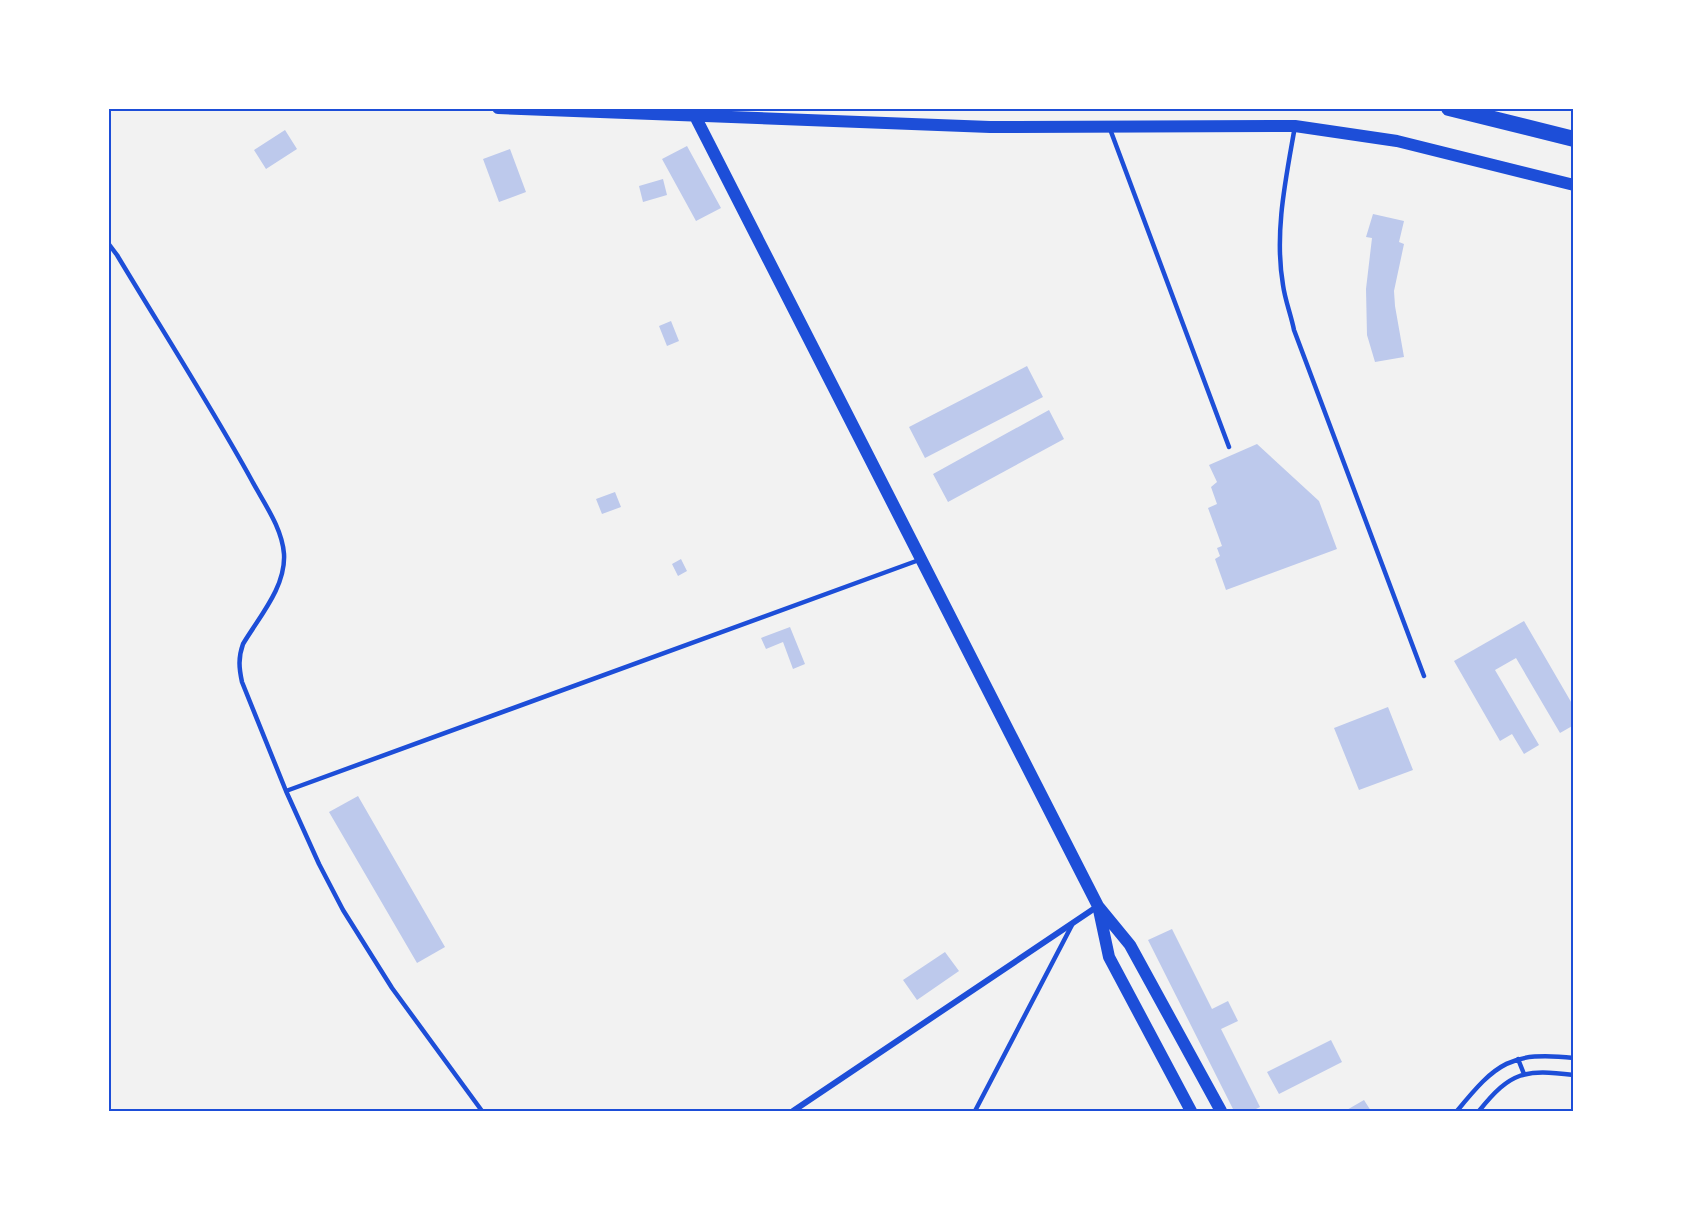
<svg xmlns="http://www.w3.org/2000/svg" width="1682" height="1219" font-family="'Public Sans',sans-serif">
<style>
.building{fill:#bdc9ec}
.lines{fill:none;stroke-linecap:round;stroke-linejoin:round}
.service{stroke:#1d4ed8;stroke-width:4.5}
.minor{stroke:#1d4ed8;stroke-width:6}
.secondary{stroke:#1d4ed8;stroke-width:12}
.trunk{stroke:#1d4ed8;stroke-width:16}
.neatline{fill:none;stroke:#1d4ed8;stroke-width:2}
</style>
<rect width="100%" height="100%" fill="#f2f2f2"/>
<path class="building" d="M285,130L297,149L266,169L254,150Z
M687,146L721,208L696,221L662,159Z
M510,149L526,192L499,202L483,159Z
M663,179L667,195L643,202L639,186Z
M1373,214L1404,221L1399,242L1404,244L1394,291L1395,306L1404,357L1375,362L1367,335L1366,289L1372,238L1366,237Z
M671,321L679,341L667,346L659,326Z
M1027,366L1043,397L925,458L909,427Z
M1049,410L1064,439L948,502L933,474Z
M1257,444L1319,501L1337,549L1226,590L1215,559L1220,556L1217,548L1222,546L1208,508L1217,504L1211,487L1217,482L1209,465Z
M615,492L621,507L602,514L596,499Z
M681,559L687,571L678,576L672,564Z
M1524,621L1574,707V725L1560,733L1516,658L1495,670L1539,745L1524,754L1512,734L1500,741L1454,661Z
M790,627L805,664L793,669L783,642L766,649L761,638Z
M1388,707L1413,770L1359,790L1334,728Z
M358,796L445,947L417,963L329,812Z
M1172,929L1212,1009L1228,1001L1238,1021L1221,1029L1260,1107L1252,1111H1234L1148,940Z
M945,952L959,971L917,1000L903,980Z
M1331,1040L1342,1062L1279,1094L1267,1072Z
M1364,1100L1371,1111H1345Z"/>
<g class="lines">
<path class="service" d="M1295,126C1286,178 1274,232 1283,285C1285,300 1291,315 1294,330L1424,676
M1110,129L1229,447
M108,243L117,255C162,330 209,403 251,479C263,502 282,527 284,554C286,587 259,617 243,644C238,658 239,668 242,682L286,791L319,864L343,910L392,988L482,1111
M286,791L919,560
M1518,1059L1524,1074
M975,1111L1072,925
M1457,1111C1496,1063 1511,1051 1574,1058
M1479,1111C1511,1071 1525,1069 1574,1075"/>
<path class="minor" d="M793,1111L1098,906"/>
<path class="secondary" d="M498,108L990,127L1295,126L1397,141L1574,185
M695,116L1098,906L1130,945L1221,1111
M1099,910L1109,957L1191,1111"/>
<path class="trunk" d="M1449,108L1574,139"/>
</g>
<rect width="1682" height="1219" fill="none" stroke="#ffffff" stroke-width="219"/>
<rect x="110" y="110" width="1462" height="1000" class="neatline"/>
</svg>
